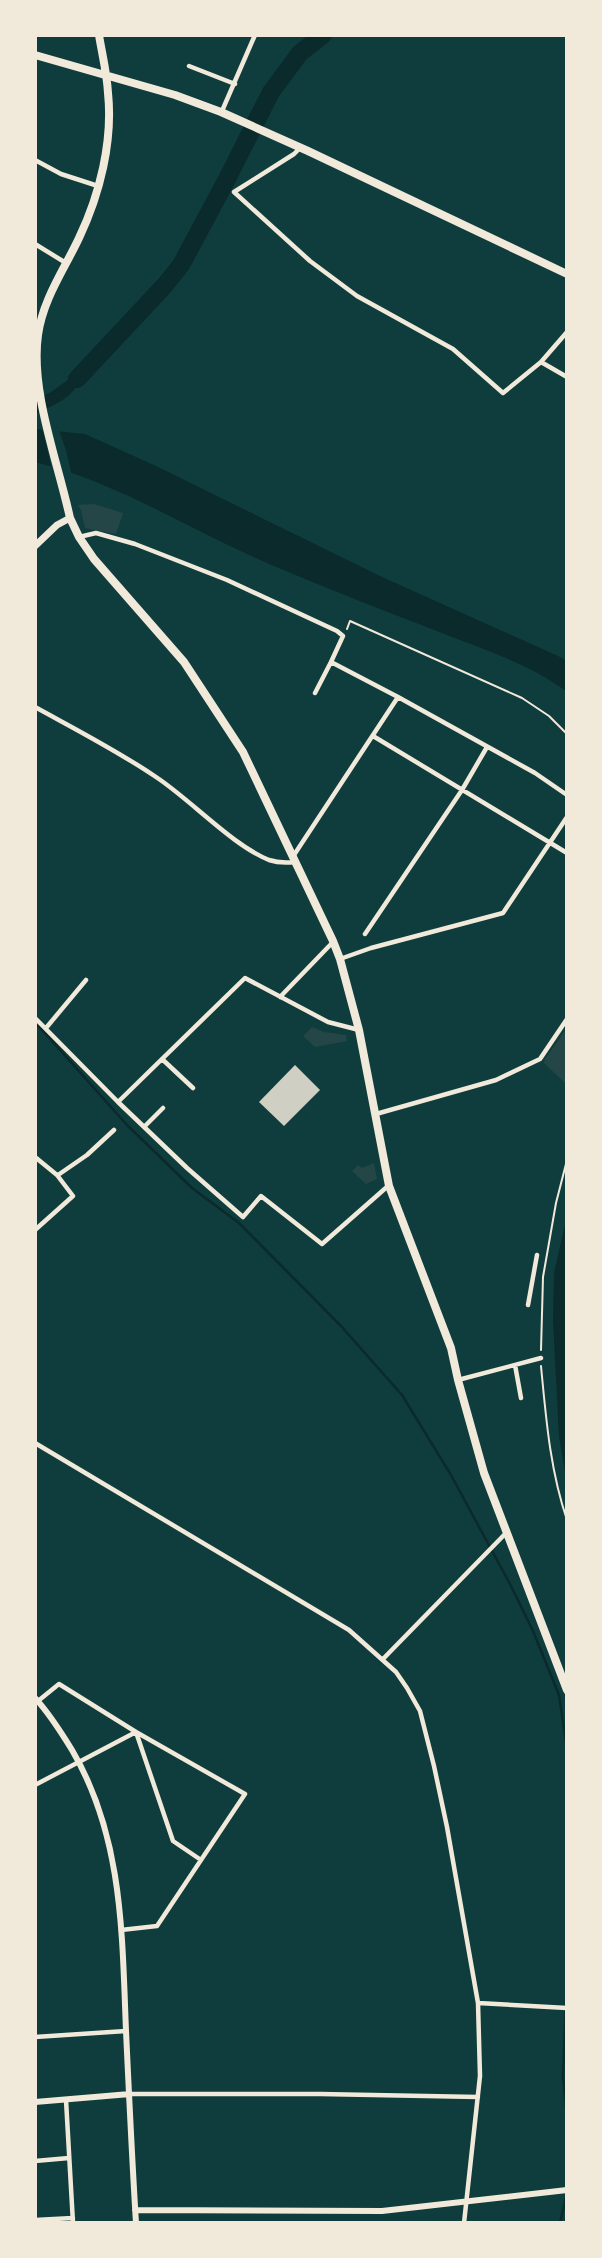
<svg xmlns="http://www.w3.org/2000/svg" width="602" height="2258" font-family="Commissioner,sans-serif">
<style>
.green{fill:#244646}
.water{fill:#0a2a2b}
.pier{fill:#0f3d3e}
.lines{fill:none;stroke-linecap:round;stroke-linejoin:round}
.stream{stroke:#0a2a2b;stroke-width:2.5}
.river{stroke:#0a2a2b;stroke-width:18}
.building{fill:#cfcfc3}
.path{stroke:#f1e9da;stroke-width:2}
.minor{stroke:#f1e9da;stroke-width:4.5}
.tertiary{stroke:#f1e9da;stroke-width:6}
.secondary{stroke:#f1e9da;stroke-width:7}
.primary{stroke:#f1e9da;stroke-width:8}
</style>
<rect width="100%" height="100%" fill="#0f3d3e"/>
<path class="green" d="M94,504L123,513L116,534L85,528L81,510L78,505Z
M312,1027L324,1032L346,1035L347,1041L315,1047L303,1036Z
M567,1028V1085L544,1063L545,1059Z
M374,1163L377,1179L366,1184L352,1171L358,1165L362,1168Z"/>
<path class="water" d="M92,363C72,396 70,398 35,414V400L51,392Z
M35,429L85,434L156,466L380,576L558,656L567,661V692C531,664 484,650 442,633C384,611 326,588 269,564C190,530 119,483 35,462Z
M567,1216V1483L559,1437L553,1320L554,1273Z"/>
<path class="pier" d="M42,427L58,428L66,450L72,476L52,470Z"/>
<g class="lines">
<path class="stream" d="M35,1022L127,1125L192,1188L239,1223L341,1326L402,1395L451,1475L511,1586L533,1631L559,1695L567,1748
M567,1977L563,2076L567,2116
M560,2223L567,2193"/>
<path class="river" d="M77,379L165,285L181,265L226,181L271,92L300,53L323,35"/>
</g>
<path class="building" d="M295,1065L320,1090L284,1126L259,1102Z"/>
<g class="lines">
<path class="path" d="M347,629L350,621L522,698L549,716L567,734
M541,1350L543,1277L556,1203L567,1160
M541,1366C546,1418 550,1470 567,1520"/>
<path class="minor" d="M189,66L235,84
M222,111L255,35
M300,148L294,154L234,192L310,261L357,296L453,349L503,393L541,362L567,332
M35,160L61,174L98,186
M35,244L66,263
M541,362L567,377
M79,537L96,533L135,544L227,580L337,631L343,636L331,662L398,697
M315,693L331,662
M35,707C75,729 118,751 156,777C191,800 232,845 269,860C278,863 286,863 295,862
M373,736L567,853
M294,855L398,697L535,773L567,795
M365,934L462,790L487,747
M340,959L371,948L503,913L567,817
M280,997L333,942
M35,1018L118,1102L245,978L328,1022L359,1030
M46,1028L86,980
M162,1059L193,1088
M118,1102L187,1168L243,1217L261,1196L322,1244L388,1186
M376,1114L496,1080L540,1059L567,1019
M144,1127L163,1108
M35,1157L57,1175L73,1196L35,1230
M58,1175L87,1155L114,1130
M528,1305L537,1255
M515,1365L521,1398
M458,1380L541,1358
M35,1443L349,1630L396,1672L407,1688L420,1711L434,1766L447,1827L478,2003L480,2076L464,2223
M383,1659L506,1533
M38,1701L59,1684L136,1732L173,1841L201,1860
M35,1785L136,1732L245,1794L157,1926L121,1930
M478,2003L567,2008
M35,2037L126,2031
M130,2094H320L478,2097
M66,2100L73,2223
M35,2161L69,2158
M35,2220L73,2218"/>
<path class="tertiary" d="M35,1698C49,1713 61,1732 72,1750C123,1837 122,1933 126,2031C129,2095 132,2159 136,2223
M35,2102L130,2094
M135,2210L382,2211L567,2190"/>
<path class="secondary" d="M35,546L57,525L70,518"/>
<path class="primary" d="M99,35C102,54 107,73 108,93C113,141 100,194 79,238C64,270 43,299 38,335C30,391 58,462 70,518L79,537L94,559L184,662L243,752L333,941L340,959L359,1030L389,1186L451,1348L458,1380L484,1473L567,1690
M35,55L175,95L221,112L308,151L567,274"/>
</g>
<rect width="602" height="2258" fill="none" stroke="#f1e9da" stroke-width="74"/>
</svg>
